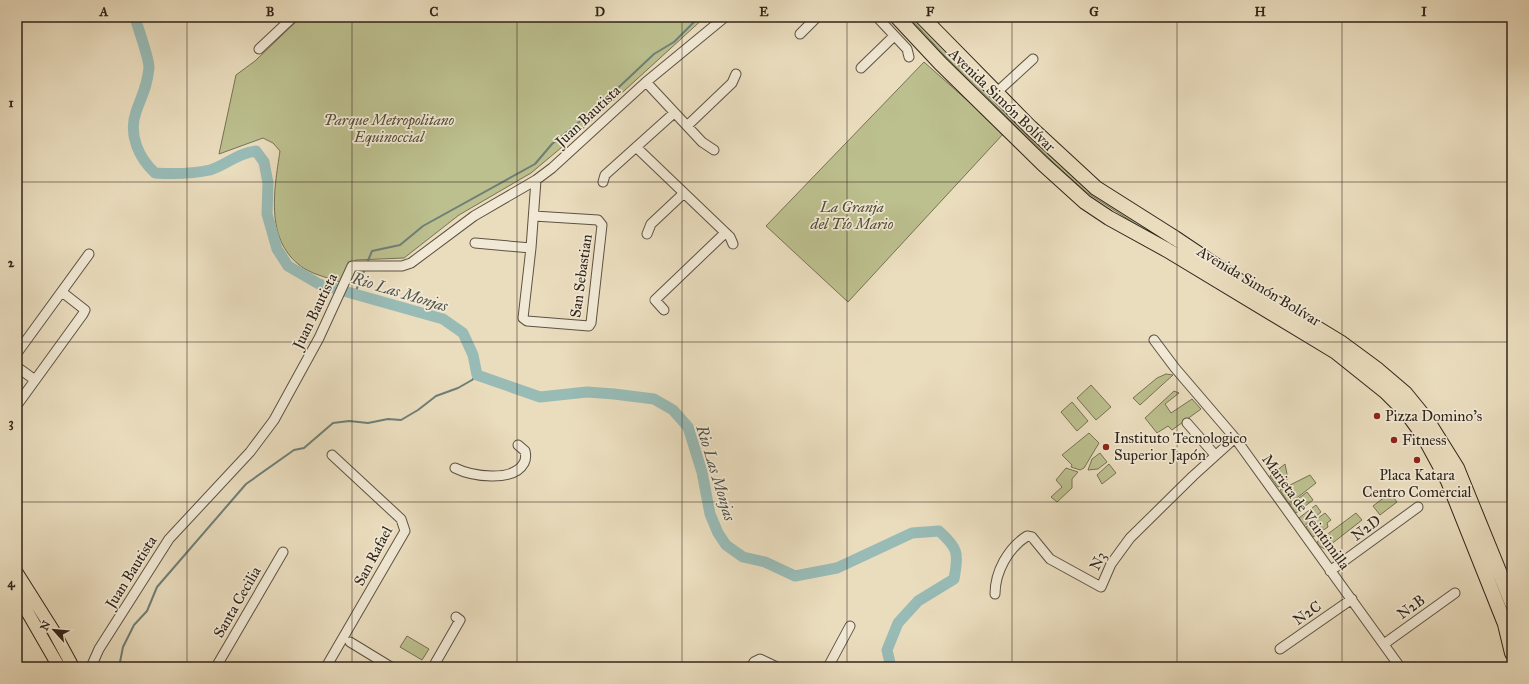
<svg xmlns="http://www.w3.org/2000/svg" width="1529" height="684" font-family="'IM FELL Great Primer',serif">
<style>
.green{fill:#bcbf8e;stroke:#767254}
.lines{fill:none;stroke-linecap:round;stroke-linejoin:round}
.stream{stroke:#6e7f78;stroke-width:2}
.river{stroke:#98bbb6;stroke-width:11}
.minor-casing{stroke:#5e5243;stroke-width:11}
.major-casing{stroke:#30241a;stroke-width:14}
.highway-casing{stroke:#30241a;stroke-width:16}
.minor{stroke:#f1e9d5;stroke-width:9}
.major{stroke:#eaddbe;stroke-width:12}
.highway{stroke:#eaddbe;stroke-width:14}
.grid{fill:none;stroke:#30241a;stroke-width:1;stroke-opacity:0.55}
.poi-dot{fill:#8f2418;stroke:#f1e9d5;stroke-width:1.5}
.labels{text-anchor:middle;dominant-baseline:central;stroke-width:3.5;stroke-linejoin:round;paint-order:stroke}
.street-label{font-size:15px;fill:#30241a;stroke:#f1e9d5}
.park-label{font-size:15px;font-style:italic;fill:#534b37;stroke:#f1e9d5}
.poi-label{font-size:15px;fill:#30241a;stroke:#f1e9d5;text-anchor:start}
.water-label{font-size:16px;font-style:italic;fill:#4f5149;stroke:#f1e9d5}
.neatline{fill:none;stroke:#30241a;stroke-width:1.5}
.grid-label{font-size:13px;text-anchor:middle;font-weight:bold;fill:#30241a}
</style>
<rect width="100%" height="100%" fill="#eaddbe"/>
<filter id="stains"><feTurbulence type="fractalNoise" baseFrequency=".005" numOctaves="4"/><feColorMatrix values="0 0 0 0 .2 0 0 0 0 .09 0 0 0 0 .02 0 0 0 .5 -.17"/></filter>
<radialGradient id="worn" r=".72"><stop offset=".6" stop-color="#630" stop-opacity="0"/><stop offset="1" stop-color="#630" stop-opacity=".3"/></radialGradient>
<path class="green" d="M301,17H705L568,142L531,173L459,215L404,258L356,260L346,268L340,282C329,278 315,275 305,269C264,243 274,191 280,151L273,143L263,138L219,154L236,75L255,61Z
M909,17H914C938,44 964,67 989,91C1026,128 1059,170 1103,200C1124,213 1146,225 1167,238C1190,253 1213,270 1237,284C1298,320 1369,354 1414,410C1463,471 1485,548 1512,620V631L1465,504L1434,444L1423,427L1399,398L1376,377L1337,348L1196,263L1086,192L1054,163L945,56Z
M924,62L1004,133L848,302L766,226Z
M1166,374L1173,375L1140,405L1133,398L1157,378Z
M1091,385L1111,407L1096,420L1077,398Z
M1174,391L1179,393L1165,404L1171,413L1192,399L1201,409L1172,430L1168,426L1157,433L1145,418Z
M1072,402L1088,421L1077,431L1061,412Z
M1089,433L1099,443L1084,468L1080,470L1071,467L1072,465L1062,455Z
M1100,453L1107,462L1098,469L1088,470L1092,459Z
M1109,464L1116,473L1102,484L1097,475Z
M1285,464L1288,479L1285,480L1284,484L1278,487L1270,476Z
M1066,468L1078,472L1072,479V488L1057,502L1051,497L1062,487L1056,480Z
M1310,475L1316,483L1289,504L1280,490Z
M1307,492L1313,500L1296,513L1290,505Z
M1390,493L1397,502L1380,515L1373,506Z
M1316,505L1321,512L1304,526L1299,518Z
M1325,513L1331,520L1327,523L1328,527L1313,537L1306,527Z
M1356,513L1362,520L1325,549L1319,546L1317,542Z
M407,636L429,649L422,660L400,647Z"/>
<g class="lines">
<path class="stream" d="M367,263L372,251L400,245L423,226L535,164L552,144L600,105L654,54L674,42L699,17
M355,293L365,269
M119,667L123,647L134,625L147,611L157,587L246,484L294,450L304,448L333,423L349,421L368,423L388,419L401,420L418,410L436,396L458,388L472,380L477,375"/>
<path class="river" d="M135,17C138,29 149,57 149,68C147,87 142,95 136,112C128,135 139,158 155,173C173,174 192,174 210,170C227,165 235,154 256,151L264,162L268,183L267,214L277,249L288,266L319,284L443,319L463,333L473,355L477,375L540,397L587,392L614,394L654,399L673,410L688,427L702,472L710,514L718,533L726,545L743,557L765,562L795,576L837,568L912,533L939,531C958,548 959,553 954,579L918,601L898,623L887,650L891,667"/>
<defs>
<path id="minor" d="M877,17L907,49L909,57
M800,34L817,17
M259,49L293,17
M861,68L894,36
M646,82L702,142L714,150
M997,92L1033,59
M687,126L732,83L736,74
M636,147L730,237L733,244
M603,182L605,175L674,113
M534,216L598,220L602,225L591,323L589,326L527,321L523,318L531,248L536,180
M647,234L651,224L684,193
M475,243L531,248
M664,310L655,300L725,233
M1154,340L1175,368L1235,438L1400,667
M17,353L89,254
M17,367L35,380
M17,405L83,314L85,310L62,292
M1187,423L1215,455
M455,468C471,476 513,483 524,463C526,459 526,455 525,451L518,445
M1330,571L1418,507
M995,594C995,572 1008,548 1027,536L1032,537L1050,559L1101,587L1111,564L1130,538L1193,476L1235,438
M350,642L391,667
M1384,644L1455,593
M1280,649L1352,599
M91,667L99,649L169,539L250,452L274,420L319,338L352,266H402L411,263L474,216L536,180L552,168L646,82L725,17
M216,667L283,552
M326,667L405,531L401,519L332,455
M433,667L460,620L456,617
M751,667L754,662L760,659L777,667
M828,667L850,626"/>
<path id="major" d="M17,573L53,630L73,667
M17,594L59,667"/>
<path id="highway" d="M897,17L940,63L1043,164L1085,202L1109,218L1167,250L1336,352L1386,392L1407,413L1423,435L1448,481L1505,624L1512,653
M922,17L1030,127L1096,188L1175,238L1233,277L1340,342L1378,370L1405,393L1427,420L1457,468L1512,603"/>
</defs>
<use href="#minor" class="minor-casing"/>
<use href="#major" class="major-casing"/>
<use href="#highway" class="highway-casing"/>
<use href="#minor" class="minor"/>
<use href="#major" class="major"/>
<use href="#highway" class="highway"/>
</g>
<path class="grid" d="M187,17V667M352,17V667M517,17V667M682,17V667M847,17V667M1012,17V667M1177,17V667M1342,17V667M17,182H1512M17,342H1512M17,502H1512"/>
<g class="poi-dot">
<circle cx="1377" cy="416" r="4"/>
<circle cx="1394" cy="440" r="4"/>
<circle cx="1106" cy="447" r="4"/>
<circle cx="1417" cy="460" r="4"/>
</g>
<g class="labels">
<g class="street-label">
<text transform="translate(1002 100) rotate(44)">Avenida Simón Bolívar</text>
<text transform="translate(588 116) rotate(-43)">Juan Bautista</text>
<text transform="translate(581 276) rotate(-82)">San Sebastian</text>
<text transform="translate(1259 286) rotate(31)">Avenida Simón Bolívar</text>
<text transform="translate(315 311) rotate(-64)">Juan Bautista</text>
<text transform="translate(1306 512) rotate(54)">Marieta de Veintimilla</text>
<text transform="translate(1366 528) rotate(-36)">N2D</text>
<text transform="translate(373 556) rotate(-62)">San Rafael</text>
<text transform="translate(1098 561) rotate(-62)">N3</text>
<text transform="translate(131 572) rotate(-58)">Juan Bautista</text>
<text transform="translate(237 602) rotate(-60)">Santa Cecilia</text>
<text transform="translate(1411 607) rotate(-36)">N2B</text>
<text transform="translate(1307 613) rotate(-35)">N2C</text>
</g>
<g class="park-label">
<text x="389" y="120">Parque Metropolitano<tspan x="389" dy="17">Equinoccial</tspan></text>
<text x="852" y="207">La Granja<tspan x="852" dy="17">del Tío Mario</tspan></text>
</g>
<g class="poi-label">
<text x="1385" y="416">Pizza Domino's</text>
<text x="1114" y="438">Instituto Tecnologico<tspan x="1114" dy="17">Superior Japón</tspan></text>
<text x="1402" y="440">Fitness</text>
<text x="1417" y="475" text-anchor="middle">Placa Katara<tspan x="1417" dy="17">Centro Comercial</tspan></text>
</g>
<g class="water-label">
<text transform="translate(400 292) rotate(17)">Rio Las Monjas</text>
<text transform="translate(716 473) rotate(73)">Rio Las Monjas</text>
</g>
</g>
<rect width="1529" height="684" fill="none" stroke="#eaddbe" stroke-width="44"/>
<g transform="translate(54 630) rotate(297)" stroke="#f1e9d5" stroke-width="3" paint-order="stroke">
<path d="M0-3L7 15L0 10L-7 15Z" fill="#30241a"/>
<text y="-6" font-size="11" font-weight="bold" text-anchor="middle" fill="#30241a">N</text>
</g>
<rect x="22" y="22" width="1485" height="640" class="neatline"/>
<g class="grid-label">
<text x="104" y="16">A</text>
<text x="270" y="16">B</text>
<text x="434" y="16">C</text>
<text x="600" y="16">D</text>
<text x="764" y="16">E</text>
<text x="930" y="16">F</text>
<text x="1094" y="16">G</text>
<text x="1260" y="16">H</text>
<text x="1424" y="16">I</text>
<text x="11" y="107">1</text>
<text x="11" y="267">2</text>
<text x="11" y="427">3</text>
<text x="11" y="587">4</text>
</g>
<rect width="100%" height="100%" filter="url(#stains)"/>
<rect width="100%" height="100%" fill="url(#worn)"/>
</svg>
